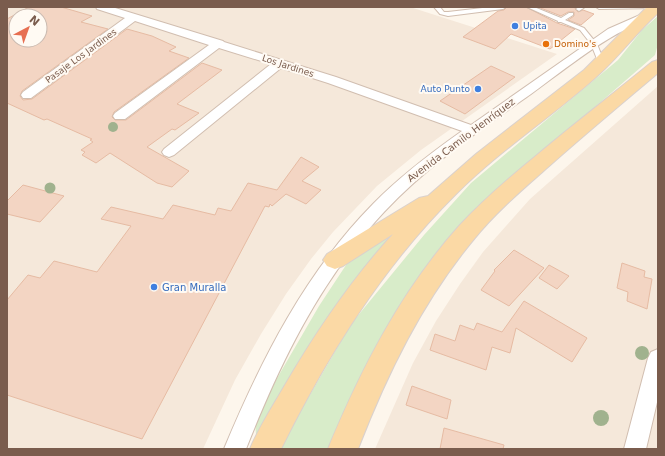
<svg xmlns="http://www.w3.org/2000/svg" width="665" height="456" font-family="'DejaVu Sans',sans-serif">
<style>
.residential{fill:#f5e8da;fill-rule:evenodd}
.green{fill:#d8ecc9}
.building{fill:#f3d5c3;stroke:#e6bba3;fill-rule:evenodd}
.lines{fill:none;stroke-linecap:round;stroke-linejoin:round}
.service-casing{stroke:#d1beb0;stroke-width:2}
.minor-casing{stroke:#d1beb0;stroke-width:2}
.primary-casing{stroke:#dad1cd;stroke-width:2}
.service{fill:#fff;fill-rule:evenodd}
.minor{fill:#fff;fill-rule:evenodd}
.primary{fill:#fbd9a5;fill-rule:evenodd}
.tree{fill:#a0b28e}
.shop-dot{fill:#3f7fe0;stroke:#fffaf3;stroke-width:1.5}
.food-dot{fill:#e8710a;stroke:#fffaf3;stroke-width:1.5}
.labels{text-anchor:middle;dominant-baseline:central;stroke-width:4;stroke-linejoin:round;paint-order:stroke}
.far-shop-label{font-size:9px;fill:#366cbe;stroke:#fffaf3;text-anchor:start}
.far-food-label{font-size:9px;fill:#c56008;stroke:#fffaf3;text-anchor:start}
.far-street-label{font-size:9px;fill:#7a5c4d;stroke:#fffaf3}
.street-label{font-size:10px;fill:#7a5c4d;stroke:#fffaf3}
.shop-label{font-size:10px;fill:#366cbe;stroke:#fffaf3;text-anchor:start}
</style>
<rect width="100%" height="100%" fill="#fdf6ec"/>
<path class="residential" d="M7,7H410L557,54L421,150L377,186L333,232L311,259L286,294L261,334L235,380L203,449H7ZM16,16H40V40H16Z
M658,86V449H375L413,363L436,321L460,284L483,252L530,199Z"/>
<path class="green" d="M658,16V44L655,55L521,171L470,219L333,449H281L286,436L351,324L424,235L471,183L618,60L642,30Z
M380,237H394L261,430L256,435L255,422L276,380L319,306L350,259Z"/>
<path class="building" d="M29,7H61L92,16L81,22L108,29L22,91L20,96L23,100L32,99L127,29L152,36L176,47L169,51L189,58L114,112L112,117L115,120H126L202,63L222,70L177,104L199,113L175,130L172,129L147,147L189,171L172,187L157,183L110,153L96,163L82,155L85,152L81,150L93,142L90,140L92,139L47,119L44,120L7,103V19ZM16,16H40V40H16Z
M507,7H526L557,23L575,29L550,49L511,34L495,49L463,37L498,11L504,10Z
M538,7H574L578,12L583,10L594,14L581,25L568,20L574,16V12H568L561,16Z
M491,66L515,77L465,114L440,101Z
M301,157L319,167L302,181L321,190L306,204L286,194L272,206L270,204L269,207L265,206L142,439L7,395V300L28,275L40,278L54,261L97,272L131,226L101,219L111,207L163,219L173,205L215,215L218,208L231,211L248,183L277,190Z
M23,185L64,196L40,222L7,214V201Z
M514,250L544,268L509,306L481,290L495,271L494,270Z
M622,263L645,271L644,277L652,279L647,309L627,301L628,292L617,288Z
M549,265L569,276L557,289L539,278Z
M524,301L587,338L572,362L516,328L510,353L492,347L486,370L430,350L435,334L455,341L460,325L474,330L477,323L502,332Z
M412,386L451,400L447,419L406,405Z
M444,428L504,445L503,449H440Z"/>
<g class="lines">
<defs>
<path id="service" d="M434,7H440L444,12H448L491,7H506L503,9L448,16L440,14Z
M527,7H534L561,18L569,13H573V15L565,20L584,28L597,44L605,64L604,65H600L599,64L591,44L580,30L561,22H558V21Z
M579,7H585L579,11L576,9Z
M596,7H658V8L599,9Z"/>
<path id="minor" d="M96,7H112L223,41L224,42L336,77L471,125L608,29L640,15L644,14L649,17L648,19C605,36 568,67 531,94C480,130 427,166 384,212C320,280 280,363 246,449H224C261,360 305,273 373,204C400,176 431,153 462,131L328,83L281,68L174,155L169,157L164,155L162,152L164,149L271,64L219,48L125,119H115L113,116L115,113L209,45L135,21L31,98H23L21,95L23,92L125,18L97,9Z
M658,349V398L646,449H624L648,358L651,352Z"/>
<path id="primary" d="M647,7H658V13C636,33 618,58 595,78C550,118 499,151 456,194C382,267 327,356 281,449H250C259,427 273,406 285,385C316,332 351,280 393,234L343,266L335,269L327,266L323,260L327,254L419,198L428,196L476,154L584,70Z
M658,60V73C621,104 584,135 548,167C522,190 496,212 474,239C422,302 387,374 358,449H328C361,369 401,291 459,226C483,200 510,177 537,155C575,123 614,93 652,62Z"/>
</defs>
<use href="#service" class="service-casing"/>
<use href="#minor" class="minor-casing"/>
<use href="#primary" class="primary-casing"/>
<use href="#service" class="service"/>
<use href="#minor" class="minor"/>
<use href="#primary" class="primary"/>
</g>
<g class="tree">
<circle cx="113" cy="127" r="5"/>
<circle cx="50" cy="188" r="5.5"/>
<circle cx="642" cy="353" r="7"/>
<circle cx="601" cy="418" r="8"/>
</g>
<g class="shop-dot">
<circle cx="515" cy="26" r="4"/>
<circle cx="478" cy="89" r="4"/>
<circle cx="154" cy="287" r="4"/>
</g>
<circle class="food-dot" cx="546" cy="44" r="4"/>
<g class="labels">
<g class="far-shop-label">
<text x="523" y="26">Upita</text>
<text x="470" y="89" text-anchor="end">Auto Punto</text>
</g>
<g class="far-food-label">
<text x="554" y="44">Domino's</text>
</g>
<g class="far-street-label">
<text transform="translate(81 56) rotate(-36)">Pasaje Los Jardines</text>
<text transform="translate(288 66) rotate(18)">Los Jardines</text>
</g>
<g class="street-label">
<text transform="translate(461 140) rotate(-37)">Avenida Camilo Henríquez</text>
</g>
<g class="shop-label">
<text x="162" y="287">Gran Muralla</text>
</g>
</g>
<rect width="665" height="456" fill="none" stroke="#7a5c4d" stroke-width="16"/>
<g transform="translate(28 28) rotate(41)"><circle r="19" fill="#fffaf3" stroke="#cabbb1"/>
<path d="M0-3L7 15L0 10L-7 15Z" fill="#e76f51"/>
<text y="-6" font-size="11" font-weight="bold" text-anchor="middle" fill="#7a5c4d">N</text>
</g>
</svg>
